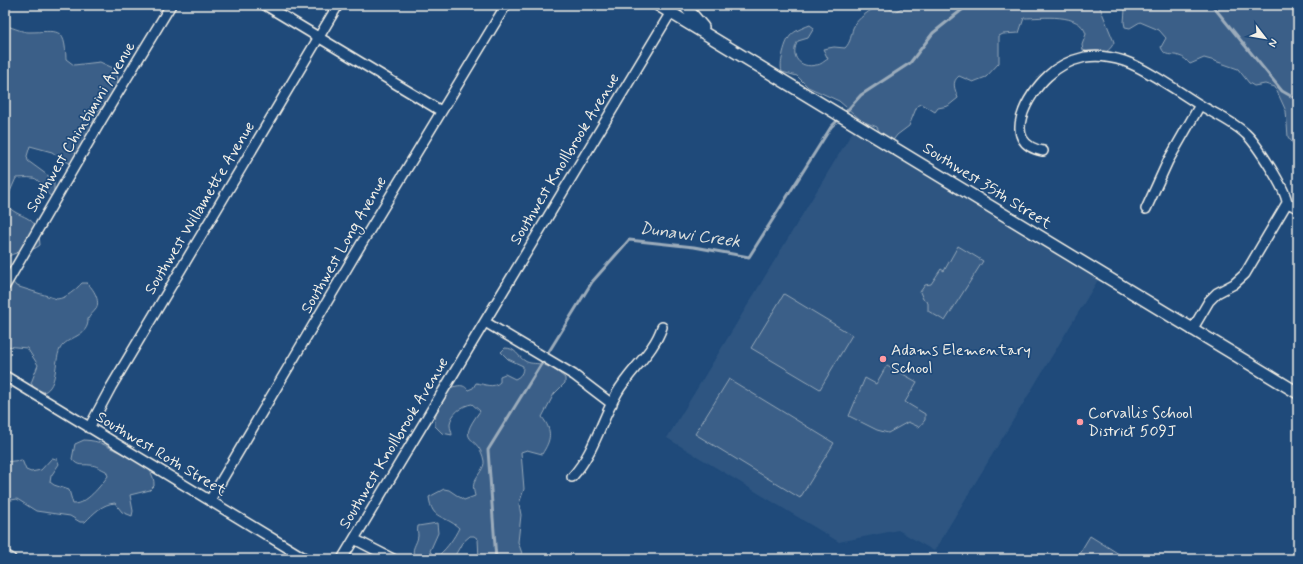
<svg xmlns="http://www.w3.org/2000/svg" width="1303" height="564" font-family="Mynerve,sans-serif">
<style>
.built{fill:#2d5581}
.green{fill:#3a5f88;stroke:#97a8b8}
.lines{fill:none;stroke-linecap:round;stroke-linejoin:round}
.stream{stroke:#9cacbb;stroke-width:3}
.minor-casing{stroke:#f4f1e8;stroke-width:12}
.tertiary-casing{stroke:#f4f1e8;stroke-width:14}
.minor{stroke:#1f4a7a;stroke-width:9}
.tertiary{stroke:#1f4a7a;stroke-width:11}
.poi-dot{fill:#ff9aa2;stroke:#1f4a7a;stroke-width:1.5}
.labels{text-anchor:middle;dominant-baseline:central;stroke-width:3.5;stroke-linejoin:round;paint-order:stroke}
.street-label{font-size:16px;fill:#f4f1e8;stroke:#1f4a7a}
.poi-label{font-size:16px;fill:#f4f1e8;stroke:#1f4a7a;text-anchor:start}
.water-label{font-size:17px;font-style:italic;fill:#dee0dd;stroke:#1f4a7a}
</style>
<rect width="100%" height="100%" fill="#1f4a7a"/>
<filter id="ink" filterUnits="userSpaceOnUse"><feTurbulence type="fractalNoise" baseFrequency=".025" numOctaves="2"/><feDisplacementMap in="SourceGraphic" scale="8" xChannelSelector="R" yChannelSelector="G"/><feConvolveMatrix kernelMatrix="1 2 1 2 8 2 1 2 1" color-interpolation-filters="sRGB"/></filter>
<g filter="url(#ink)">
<path class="built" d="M853,131L1098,280L934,551L898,530L839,542L667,438Z"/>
<path class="green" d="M879,5L886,6L894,12L908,5H1099L1114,42C1108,57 1094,55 1083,50L1082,45L1086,34C1080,12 1042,18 1024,18L1019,33L1003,34L999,36V63L986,77L973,82L959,76C951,82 955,89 958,98L948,106L938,108L935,112L922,104L917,106L909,126L897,135L891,143L882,137L877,127L862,121L839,101L808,87L797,76L782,72C780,65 782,60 783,53C788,34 792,32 810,25L814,28L808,38L798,41C789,56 800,69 816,65C821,65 824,61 828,59L823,49L834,47L845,48C851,42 851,35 853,28C857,18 871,10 879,5Z
M1111,5H1298V150L1288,137L1286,111L1275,87L1265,84L1254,86L1249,83L1238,69L1215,61L1204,58L1190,64C1187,61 1184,57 1179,56C1171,53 1165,58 1161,47L1166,38L1159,30L1140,22L1130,28L1125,27L1124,22L1125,10Z
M7,26C14,28 22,32 29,32C57,32 65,25 66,59L74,65L100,62L113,68L117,72L118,82L113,97L97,112L93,122L90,138L75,161L70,163L65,161L52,152L30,146L27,156L28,161L54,180V191L51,196C43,192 41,179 33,178C27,177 21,178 16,178L5,203C19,222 38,210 40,245C31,253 19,250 9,256C7,263 10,280 16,286L57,299C67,298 75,290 82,283H87C93,288 101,301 96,309C94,312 90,315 88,319C89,337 67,336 60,349C54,362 58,386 44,392L34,388L31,383L38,365L27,348L5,346V27Z
M958,246L983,261L945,321L928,311V303L923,299L920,292L925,285L931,284L941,269L944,271Z
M784,294L852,335L820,389L751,348Z
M505,348C516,348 517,356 525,361C530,364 535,363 540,364C550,366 558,372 565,378V383L554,394L542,417C553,431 551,440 542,454L527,450L521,452L524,489L519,504L521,515L518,542L524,559H479L478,539L474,536H470L462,543L453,559H415C410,548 417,545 418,536C418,532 417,531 418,526L437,523L438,533L430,551L433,555H439C448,547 454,538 459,528C444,514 432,521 429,497L444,489L449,490L464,500L475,496C474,491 472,486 475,481C477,475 485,468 484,461C479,433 454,446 480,411L472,404C463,405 450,414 450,425C450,428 452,432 452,435L442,433L435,426C434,419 440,395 445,390C448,387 453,387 457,386C462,385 465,386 468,390L473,388L476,383C485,384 493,389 500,382V376L505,374L515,379C521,376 523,373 523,366L508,359L501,352Z
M887,365L917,382L905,402L925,414V420L919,427L908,422L888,433L877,430L849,416L865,378L876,384Z
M729,379L834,443L800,498L695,434Z
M84,440C102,441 103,445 119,452C123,455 129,455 134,457C145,461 155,474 154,486L150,490L130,495L133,511L132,516L122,512L115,503C102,504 94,513 85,522H80L70,516L36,511L17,499L5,501V462L22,460L26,470L31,472L41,470L52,458L57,459L59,464L51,476L50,482L54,485L69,490L73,504C87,504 100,486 108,476L106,471C101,469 96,465 90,465C82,464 78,467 72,459L75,444Z
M1090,536L1127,559H1076Z"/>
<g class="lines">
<path class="stream" d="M1212,5L1282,91L1298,100
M844,114L861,95L910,63L933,33L968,5
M496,559L488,450L592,282L629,240L694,247L749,257L831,127L840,118"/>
<defs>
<path id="minor" d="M265,5L441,111
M5,6L6,5
M1043,151C999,143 1028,94 1048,76C1058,66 1072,60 1085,57C1098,55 1112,57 1124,61C1147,69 1179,92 1200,105C1215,114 1234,122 1246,134C1256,143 1287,191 1287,203L1245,274L1234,284L1217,293L1209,301L1192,330
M1287,203L1298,208
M1146,209L1168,161L1200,105
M5,286L102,119L171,5
M485,322L574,375L612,404
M5,376L306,559
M89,428L111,387L338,5
M572,477C594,453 601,421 617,393C630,370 654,352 662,327
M210,500L360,246L506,5
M354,539L393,559
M342,559L671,12"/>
<path id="tertiary" d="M658,5L1298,393
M684,5L703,27
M5,556L10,559"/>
</defs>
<use href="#minor" class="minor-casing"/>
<use href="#tertiary" class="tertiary-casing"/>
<use href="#minor" class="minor"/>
<use href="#tertiary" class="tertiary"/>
</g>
</g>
<g class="poi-dot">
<circle cx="883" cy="359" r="4"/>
<circle cx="1080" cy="422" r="4"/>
</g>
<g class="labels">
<g class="street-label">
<text transform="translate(81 127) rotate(-59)">Southwest Chintimini Avenue</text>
<text transform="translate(565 159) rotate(-59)">Southwest Knollbrook Avenue</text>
<text transform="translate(987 186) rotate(32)">Southwest 35th Street</text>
<text transform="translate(200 208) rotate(-59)">Southwest Willamette Avenue</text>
<text transform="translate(344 245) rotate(-60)">Southwest Long Avenue</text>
<text transform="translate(394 443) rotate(-59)">Southwest Knollbrook Avenue</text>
<text transform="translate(161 454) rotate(31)">Southwest Roth Street</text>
</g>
<g class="poi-label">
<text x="891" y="350">Adams Elementary<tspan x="891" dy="18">School</tspan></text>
<text x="1088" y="413">Corvallis School<tspan x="1088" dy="18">District 509J</tspan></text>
</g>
<g class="water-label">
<text transform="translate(690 235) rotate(8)">Dunawi Creek</text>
</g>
</g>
<rect width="1303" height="564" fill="none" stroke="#1f4a7a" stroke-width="20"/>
<rect x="10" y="10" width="1283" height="544" fill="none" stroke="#f4f1e8" stroke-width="1.5" filter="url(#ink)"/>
<g transform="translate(1265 38) rotate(121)" stroke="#1f4a7a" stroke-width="3" paint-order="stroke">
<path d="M0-3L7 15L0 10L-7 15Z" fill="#f4f1e8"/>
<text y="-6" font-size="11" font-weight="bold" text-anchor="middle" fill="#f4f1e8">N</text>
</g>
</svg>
